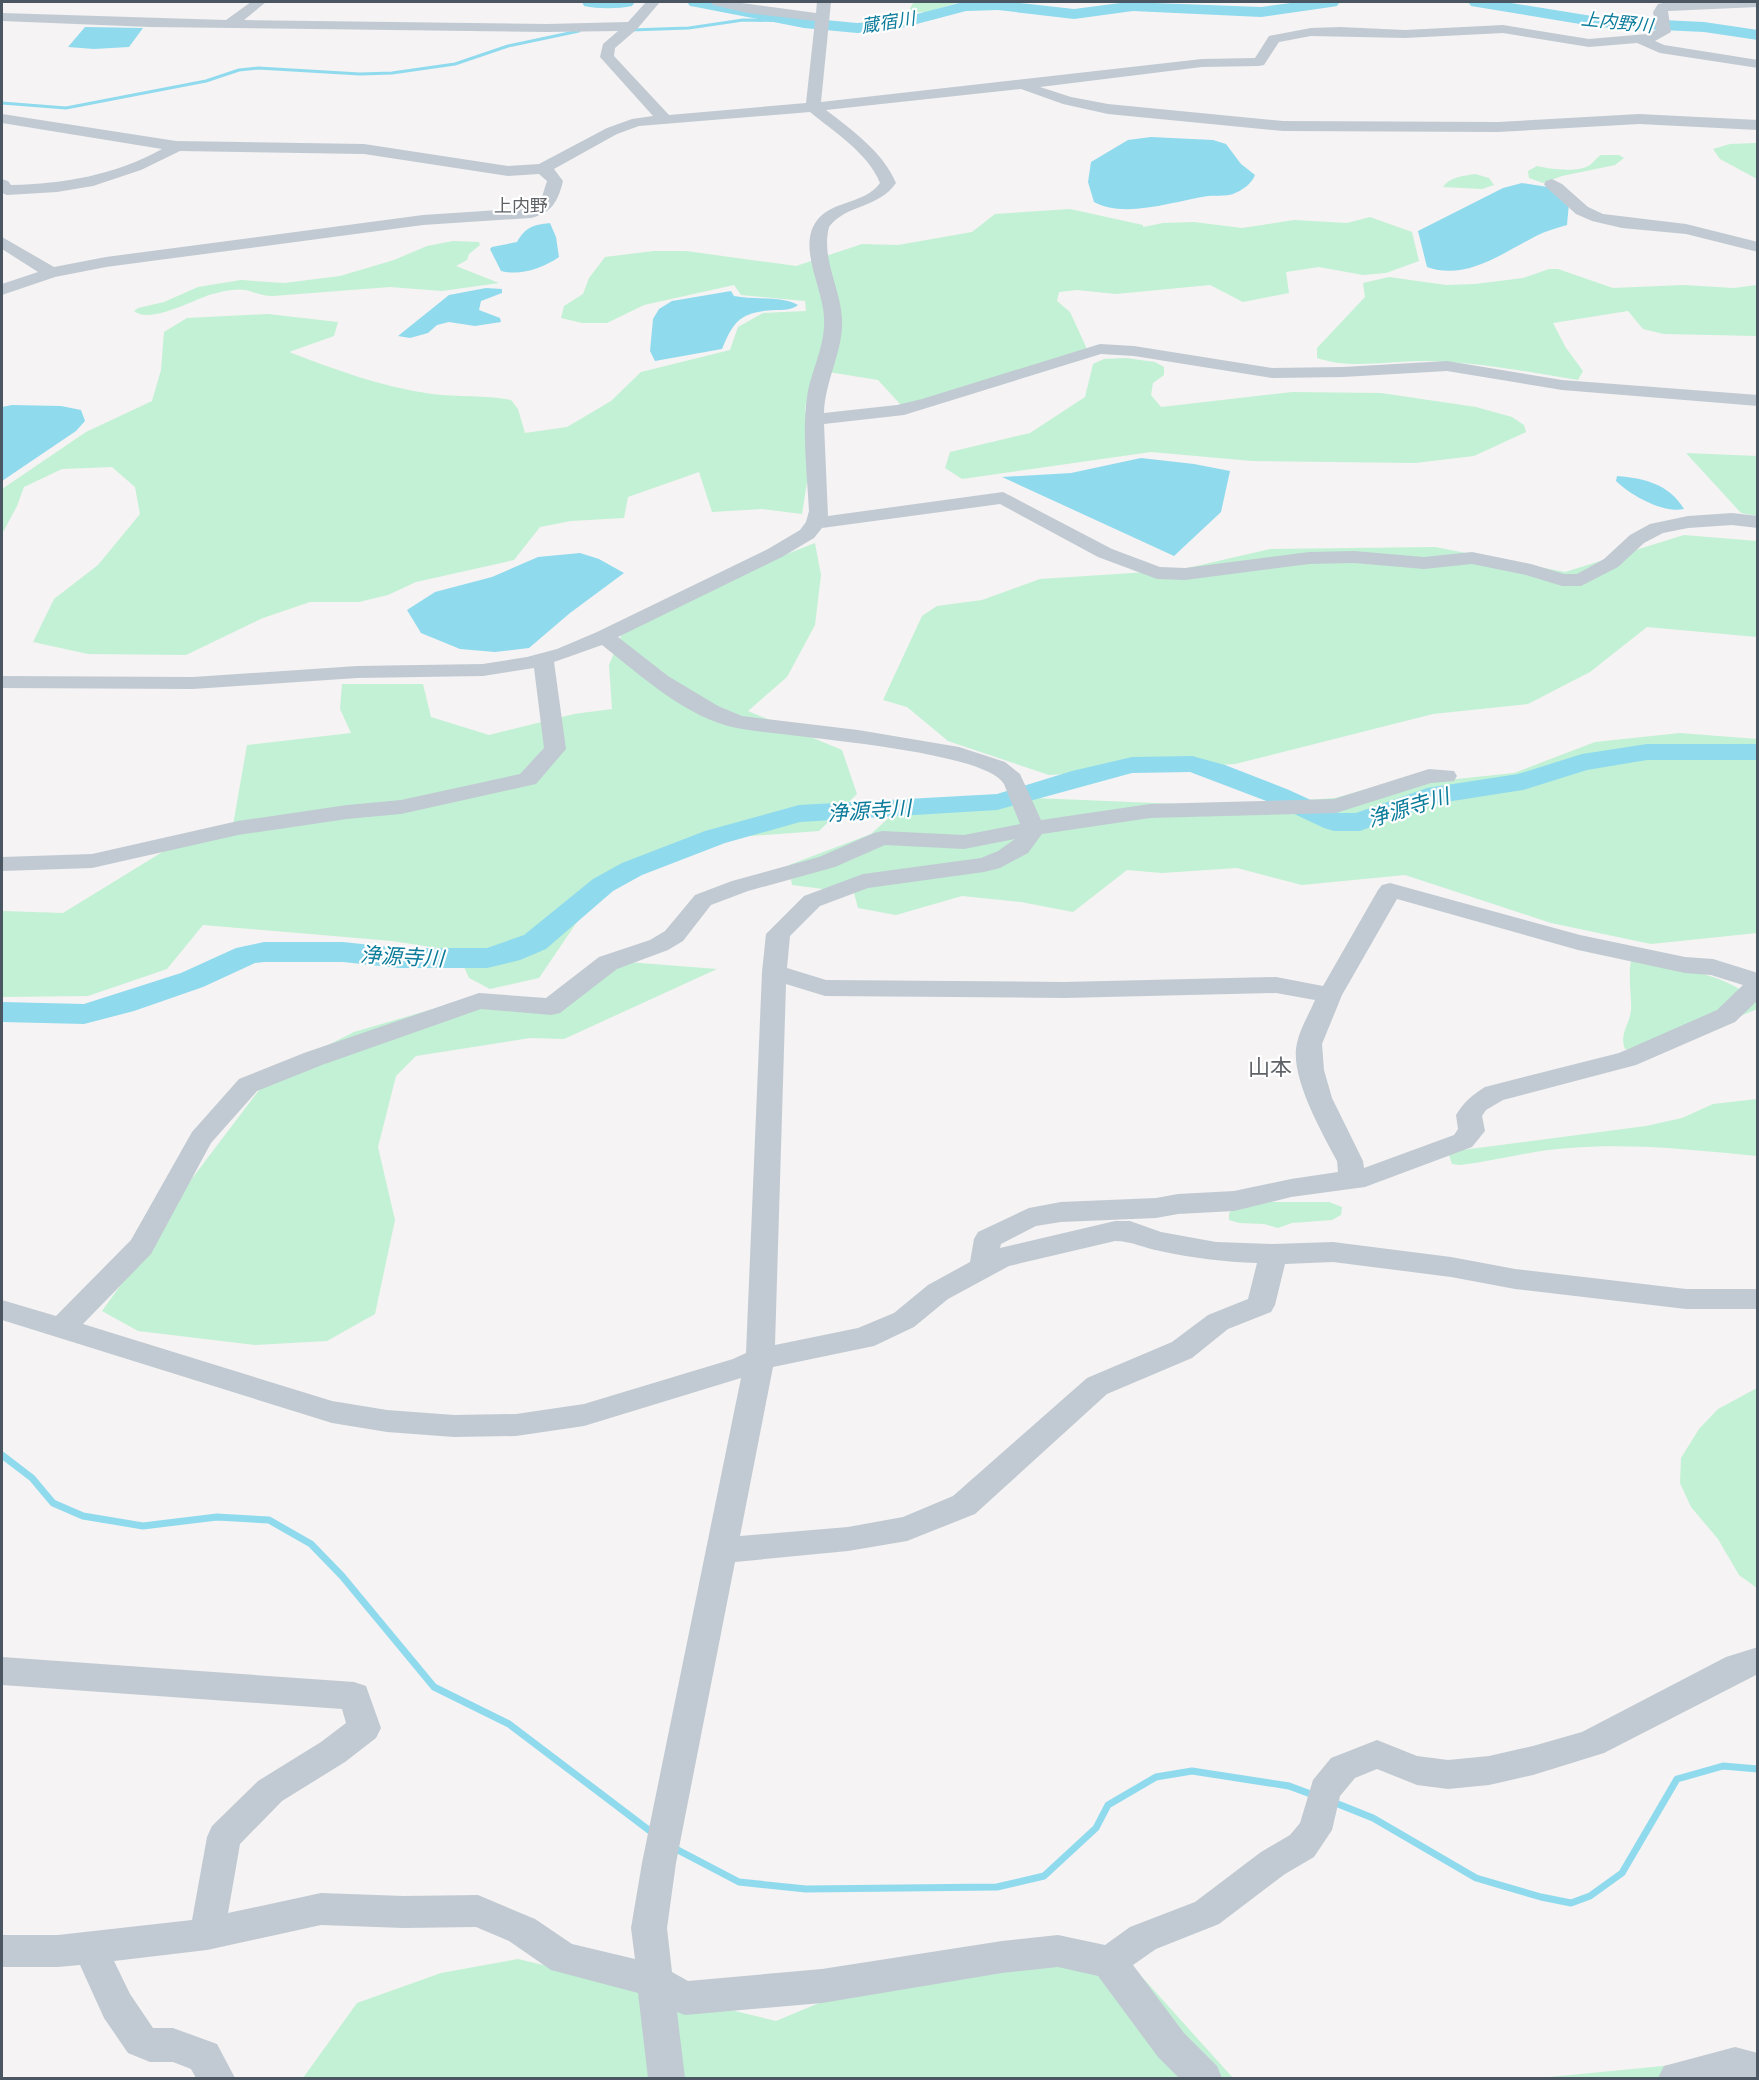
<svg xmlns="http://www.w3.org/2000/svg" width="1759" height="2080" font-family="Quicksand,'Noto Sans JP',sans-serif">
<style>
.green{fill:#c3f1d5}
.water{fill:#90daee}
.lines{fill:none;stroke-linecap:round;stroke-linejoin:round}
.stream-far1{stroke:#90daee;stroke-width:3}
.stream{stroke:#90daee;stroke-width:7}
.river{fill:#90daee;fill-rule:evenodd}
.minor{fill:#c1cad2;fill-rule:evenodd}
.labels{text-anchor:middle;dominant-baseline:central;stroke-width:4.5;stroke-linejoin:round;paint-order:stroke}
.far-water-label{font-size:18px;font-style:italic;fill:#0c7c9b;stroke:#fff}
.far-quarter-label{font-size:18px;fill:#5f6368;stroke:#fff}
.water-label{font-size:21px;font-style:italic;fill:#0c7c9b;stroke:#fff}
.quarter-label{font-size:22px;fill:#5f6368;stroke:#fff}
</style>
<rect width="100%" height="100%" fill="#f5f3f3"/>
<path class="green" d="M914,2H1003C989,5 973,2 959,3C942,5 928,16 911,11L910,8Z
M1757,143V179L1720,159L1713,149L1730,144Z
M1601,155H1619L1624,158L1615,165L1562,176L1543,183L1529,178L1528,171L1537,166C1549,169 1578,173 1590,165C1594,162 1596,158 1601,155Z
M1475,174L1489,178L1494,185L1482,189L1443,187C1449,177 1464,176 1475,174Z
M1070,209L1143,225V227L1163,223L1194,222L1242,228L1294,220L1347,223L1370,217L1412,232L1419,261L1386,273L1363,275L1319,267L1286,272L1289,293L1243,302L1210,285L1116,294L1077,290L1059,292L1057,301L1070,312L1087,349L955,391L901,405L878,380L816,370L805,408L812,451L802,514L762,509L712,512L699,472L628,497L624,518L571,521L540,527L514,560L416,582L388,595L359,602H310L263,618L186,655L88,654L33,642L54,599L98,565L140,514L135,487L112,467L62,469L24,487L17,506L2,534V489L86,432L152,401L161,370L164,332L187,318L268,314L338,322L334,336L289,352C336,370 382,387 432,394C459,397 485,395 511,400L518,409L525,433L567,427L611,401L641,372L730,350L738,327L763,313L806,311L805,301L741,295L734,285L644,305L607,323H582L561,318L564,306L583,294L589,278L605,257L654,251H686L796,266L862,244L898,245L972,232L995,214Z
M453,241L479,242L480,245L469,254L467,260L456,266L499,283L442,291L390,287L273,296C263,296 256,293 246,290C236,288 219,292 209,295C192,301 149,324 134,311L138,308L164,302L198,287L241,280L284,283L340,276L394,260L427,246Z
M1549,269H1558L1613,288L1683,285L1734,288L1757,285V336L1664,334L1643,329L1628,311L1553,323L1566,348L1583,371L1578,380C1528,372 1478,362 1427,361C1391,360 1352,370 1317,358V348L1365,297L1363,283L1389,277L1446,285L1475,284L1523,278Z
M1126,358L1155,362L1164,367V375L1153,383L1151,395L1161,407L1292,392L1381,393L1476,407L1512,417L1524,425L1526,432L1474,456L1415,463L1252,461L1151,452L962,479L945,468L950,452L1030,433L1085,397L1093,364L1104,359Z
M1686,453L1757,456V516L1741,513Z
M1684,535L1757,541V637L1647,627L1590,672L1528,704L1433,714L1235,764L1049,775L948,741L907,707L883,700L922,616L937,606L982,600L1040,579L1179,570L1270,549L1435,547L1565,572Z
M815,543L821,575L815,625L787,677L748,711L842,750L857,794L819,831L682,841L600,888L539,978L490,989L469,978L457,951L392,941L203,925L167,969L88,996L2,997V911L63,913L164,851L233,825L247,745L351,733L340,709L342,684H423L431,717L489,735L574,714L612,709L609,665L623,631L687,593Z
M1680,733L1757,739V933L1651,944L1551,923L1405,875L1302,885L1237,868L1162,873L1127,870L1073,912L1021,902L962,896L896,915L858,908L854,893L792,885L789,865L871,834L892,815L988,796L1228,806L1335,798L1392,782L1447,780L1514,773L1595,742Z
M1632,958C1673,968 1726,972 1757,1002V1009L1724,1023L1638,1051L1625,1049C1619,1035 1629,1025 1631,1011C1632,996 1627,972 1632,958Z
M628,962L717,969L564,1039L530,1038L416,1056L396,1076L378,1147L395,1220L375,1314L327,1341L255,1345L138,1331L102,1311L141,1257L178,1197L272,1073L354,1032L440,1007L537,1006Z
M1757,1099V1156C1695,1150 1632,1143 1569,1148C1532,1150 1496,1161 1460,1165L1452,1164L1449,1155L1454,1151L1646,1126L1682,1118L1713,1104Z
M1269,1202H1329L1342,1207L1341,1215L1332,1220L1292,1223L1278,1228L1264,1224L1239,1223L1229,1220V1213L1233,1209Z
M1757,1388V1588L1739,1575L1718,1539L1691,1507L1680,1483L1681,1458L1699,1429L1718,1409Z
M966,1958L1133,1967L1233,2078H303L357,2003L441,1973L518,1959L776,2021L874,1980Z
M1757,2062V2078H1539L1684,2064Z"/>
<path class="water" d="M85,27L143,28L129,47L94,49L68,47Z
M1151,137L1213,140L1226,144L1241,164L1255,175C1252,183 1243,190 1235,193C1228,197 1216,195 1208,196C1175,201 1124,219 1094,202L1088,182L1091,162L1128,140Z
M1522,183L1554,188L1569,203L1567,225C1557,228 1546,231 1536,236C1503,253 1466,281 1427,267L1418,231L1503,188Z
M550,223L556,237L559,257C543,268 521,276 501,271L490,249L492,247L517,242C526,227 532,225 550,223Z
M486,288L502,289V293L481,301L479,310L500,318L501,322L475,326L449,322L437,325L428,333L410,338L398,336L449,295Z
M731,291L734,296C753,300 783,296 798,305C791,310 784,310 775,310C741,312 734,320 722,349L655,361L650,351L653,319L659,309L672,301Z
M12,405L61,406L81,410L85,421L76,431L2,481V407Z
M1141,458L1194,464L1230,471L1221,512L1174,556L1002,477L1071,473Z
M1617,476C1644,478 1669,484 1684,509C1664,514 1630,495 1616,481Z
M580,553L599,559L624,573L570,613L529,648L495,652L460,649L421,633L407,610L435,592L492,577L538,557Z"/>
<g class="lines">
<path class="stream-far1" d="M630,30L689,28L743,20L799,21
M2,103L66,108L206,81L239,70L258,68L360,74L392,73L455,64L508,46L579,31"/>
<path class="stream" d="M2,1455L32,1478L53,1503L83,1516L143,1526L217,1517L269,1520L311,1544L342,1576L434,1687L509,1724L654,1834
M1333,1802L1373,1818L1476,1878L1541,1897L1571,1903L1590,1896L1622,1873L1677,1779L1723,1766L1758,1769
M674,1848L739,1882L806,1889L997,1887L1044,1876L1096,1828L1108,1805L1156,1777L1192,1771L1289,1786L1316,1796"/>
<path class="river" d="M582,2H635L632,6C618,9 598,9 584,6Z
M687,2H720L804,18L857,23L890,21L963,2H1012L1074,9L1128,2L1261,7L1298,2H1340L1337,6L1331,7L1261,17L1133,11L1074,19L998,10L966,11L890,31L857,33L804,28L696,7L690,6Z
M1468,2H1505L1598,17L1704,22L1758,30V40L1704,32L1598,27L1477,7L1471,6Z
M1647,744H1758V760H1647L1587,770L1523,790L1433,804L1360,831H1334L1324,828L1269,802L1190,772L1132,773L997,810L800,822L725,843L642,875L613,891L546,949L520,960L487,968H399L343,962H264L255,963L203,987L134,1011L84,1024L2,1022V1002L84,1004L181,973L236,948L264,942H343L399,948H487L524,935L593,879L622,863L705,831L799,805L997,794L1072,771L1132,757L1192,756L1225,765L1289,790L1339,813H1356L1427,788L1518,774L1582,754Z"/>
<path class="minor" d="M251,2H266L244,20L547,24L628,22L646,2H660L637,29L615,48L614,56L669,115L806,103L815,21L748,13L713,5L711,2H734L816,13L817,2H831L821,102L1202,59L1255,58L1269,36L1311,28L1340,27L1405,30L1503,25L1589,39L1647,34L1656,30L1653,12L1658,4L1663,3L1758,2V7L1668,11L1671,32L1655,41L1664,45L1758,60V68L1660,53L1637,43L1589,47L1503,33L1405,38L1311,36L1279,42L1264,65L1259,66L1202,67L1040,87L1071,97L1108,104L1283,121L1498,122L1639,114L1758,120V130L1639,124L1498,132L1283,131L1108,114L1063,104L1021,89L826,110C852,130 883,152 896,183C878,209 846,204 829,227C821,258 840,287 842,318C844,350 825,380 824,413L897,405L922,399L1100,344L1134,346L1272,368L1343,367L1447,361L1562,380L1758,395V406L1562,390L1447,371L1343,377L1272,378L1134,356L1101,354L904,415L824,424L828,516L1003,492L1112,549L1160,567L1185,568L1309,552L1354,551L1424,557L1472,552L1531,564L1564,574H1577L1604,559L1630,535L1650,524L1688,516L1732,513L1758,516V528L1732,525L1688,528L1663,533L1644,543L1618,567L1581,586H1562L1526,575L1472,564L1424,569L1354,563L1309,564L1185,580L1157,579L1098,557L1000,504L822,528L814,538L782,557L618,637L668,676L718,706L742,716L858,730L959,747L1005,762L1020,774L1041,820L1150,804L1334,799L1429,769L1454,771L1457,776L1454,781L1431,783L1336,813L1150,818L1042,834L1028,853L1000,868L984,872L868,888L820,906L790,936L787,968L826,980L1064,982L1276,977L1323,986L1378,890L1382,885L1390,883L1580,935L1685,957L1713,959L1758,973V1000L1735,1022L1636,1065L1503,1100L1486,1110L1482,1116L1485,1131L1472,1147L1365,1187L1291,1197L1234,1211L1178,1214L1156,1218L1061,1222L1036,1226L1001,1244L1000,1248L1115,1221H1130L1161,1232L1216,1242L1273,1244L1333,1242L1451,1257L1515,1269L1686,1289H1758V1309H1686L1515,1289L1451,1277L1333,1262L1285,1264L1275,1305L1271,1312L1228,1329L1192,1358L1107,1394L975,1514L907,1541L848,1551L735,1562L676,1863L667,1928L672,1972L688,1981L822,1969L1002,1941L1058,1935L1105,1945L1130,1927L1195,1902L1261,1852L1290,1835L1300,1823L1313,1780L1331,1758L1377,1740L1417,1756L1448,1760L1489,1756L1533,1746L1582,1732L1726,1657L1758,1647V1674L1604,1753L1533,1775L1489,1785L1448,1789L1417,1785L1377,1769L1355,1778L1340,1796L1332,1830L1314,1857L1285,1874L1219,1924L1156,1949L1133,1965L1184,2033L1217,2066L1222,2078H1179L1158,2057L1098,1976L1058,1967L1002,1973L822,2003L685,2015L677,2012L685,2078H648L638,1993L551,1970L509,1941L476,1927L404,1928L321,1925L207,1950L114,1961L130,1994L153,2028H173L217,2044L235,2078H196L191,2069L173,2062H150L128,2053L104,2018L80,1965L58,1967H2V1935H58L192,1920L207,1837L212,1826L258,1781L321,1742L346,1723L342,1709L2,1685V1657L354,1682L366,1686L381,1728L376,1738L345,1762L282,1801L240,1844L228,1913L321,1893L404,1896L478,1895L535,1919L572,1944L635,1959L631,1928L642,1863L741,1378L584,1426L516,1436L454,1437L387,1432L332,1423L2,1320V1300L56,1316L131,1240L192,1132L239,1079L304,1053L479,993L546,998L599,957L650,940L665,931L695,895L732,881L819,857L874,833L882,831L964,835L1020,824L1004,784C983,749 784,737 737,728C688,719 640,675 602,645L554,662L566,749L536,784L401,814L347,819L238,835L92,868L2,871V857L92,854L238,821L347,805L401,800L520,774L544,748L534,668L483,676L357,678L193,689L2,688V676L193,677L357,666L483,664L527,657L557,649L597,632L768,549L800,530L806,522L809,511C807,473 802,434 807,397C811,370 826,345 824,317C823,291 801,252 813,227C826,199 864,206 880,183C868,153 834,132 810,112L639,126L617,134L554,169L563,181C558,201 552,213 531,218L423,225L106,267L55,277L2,295V284L38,272L2,249V237L54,267L106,257L423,215L529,208L541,200L547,181L539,174L508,176L364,154L180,151L141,170L93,186L57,192L7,195L2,193V179L8,181L11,185C64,184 115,175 162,149L2,123V114L176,141L364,144L508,166L539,164L607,128L632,119L653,116L600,57L603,44L618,31L547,32L150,27L2,21V13L226,20ZM1015,839L998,851L981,858L863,874L804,896L766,934L762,972L746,1353L733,1359L584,1404L516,1414L454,1415L387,1410L332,1401L83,1324L151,1254L211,1143L257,1091L322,1065L481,1009L551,1015L560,1013L617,969L668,950L683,941L711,905L748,891L835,867L885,845L964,849ZM1397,899L1578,950L1685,973L1711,975L1743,985L1717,1010L1619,1053L1485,1087C1472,1095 1464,1102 1456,1115L1458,1129L1454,1135L1364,1168L1363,1161L1332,1098L1324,1070L1322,1044L1342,995ZM786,984L825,996L1064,998L1276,993L1315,1000C1309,1014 1300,1029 1297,1043C1289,1076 1322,1132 1337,1161L1338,1172L1291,1179L1234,1191L1178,1194L1156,1198L1061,1202L1029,1208L978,1232L974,1239L970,1262L928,1285L894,1313L858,1328L775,1345ZM1115,1241C1131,1241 1144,1248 1160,1251C1192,1258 1224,1262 1257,1263L1248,1299L1208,1315L1172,1342L1087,1378L953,1496L903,1517L848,1527L740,1536L773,1367L874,1346L914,1327L948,1299L1009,1266Z
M1552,179L1562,184L1588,207L1603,214L1686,224L1758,242V252L1686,234L1622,228L1592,221L1576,214L1546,187L1544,184L1546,181Z
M1735,2047L1758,2053V2078H1658L1664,2066Z"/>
</g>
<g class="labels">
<g class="far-water-label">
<text transform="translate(888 22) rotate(-9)">蔵宿川</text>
<text transform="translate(1617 22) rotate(6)">上内野川</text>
</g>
<g class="far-quarter-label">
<text x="521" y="205">上内野</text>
</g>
<g class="water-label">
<text transform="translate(1408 807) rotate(-17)">浄源寺川</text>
<text transform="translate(869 810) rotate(-4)">浄源寺川</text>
<text transform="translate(402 956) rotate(3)">浄源寺川</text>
</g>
<g class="quarter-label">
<text x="1270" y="1067">山本</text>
</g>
</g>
<rect width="1759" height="2080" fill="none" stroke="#4a5661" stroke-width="6"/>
</svg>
